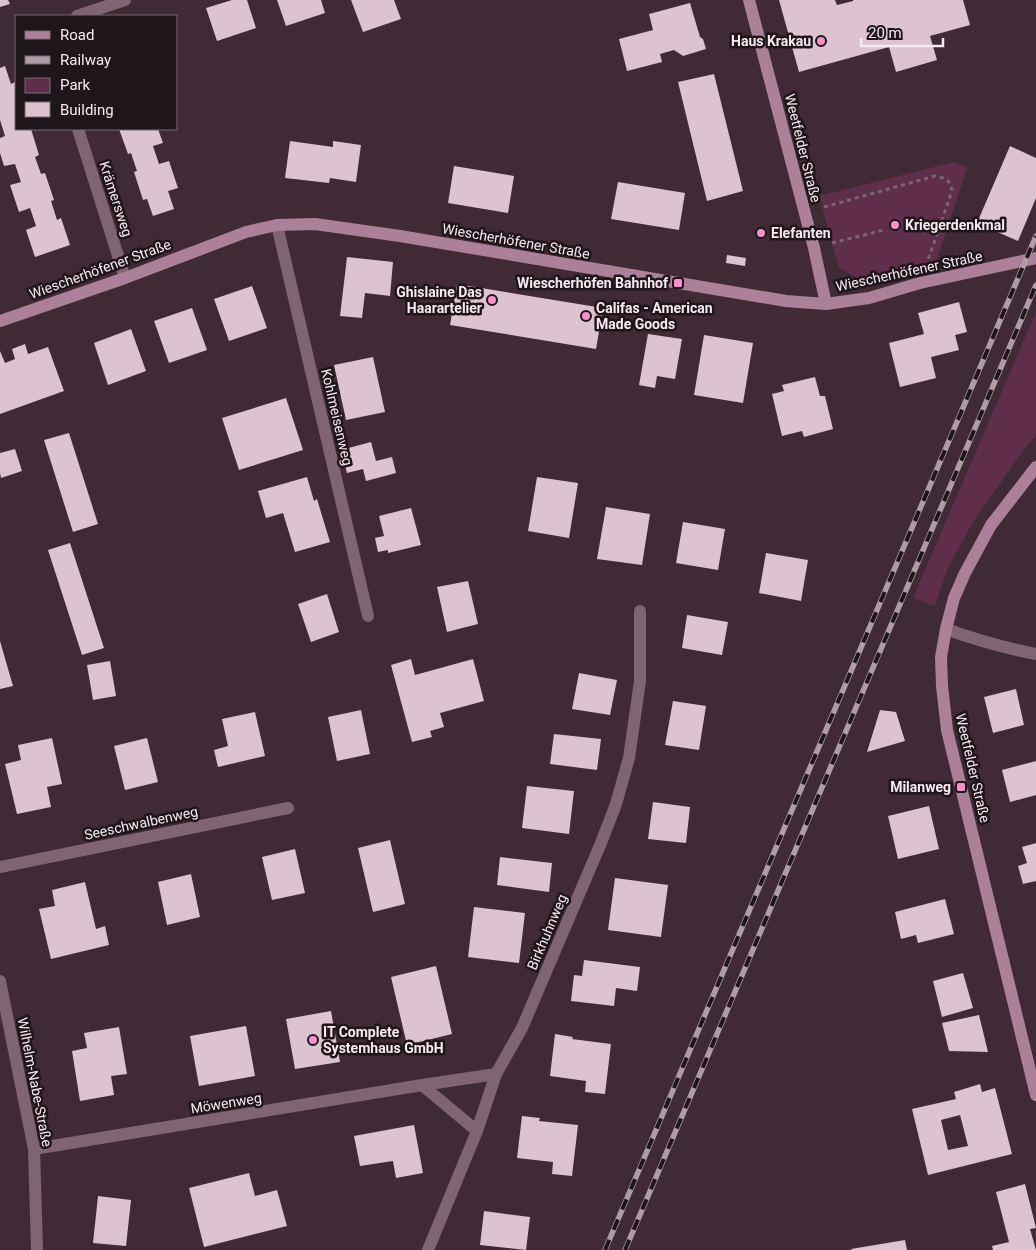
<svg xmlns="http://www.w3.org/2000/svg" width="1036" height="1250" font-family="Roboto,sans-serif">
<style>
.green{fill:#5f2e4b}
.building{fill:#ddc2d0;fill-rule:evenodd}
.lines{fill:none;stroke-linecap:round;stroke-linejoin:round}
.path{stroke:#796670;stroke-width:3;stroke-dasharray:4 4;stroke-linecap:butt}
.street{stroke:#806473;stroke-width:12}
.secondary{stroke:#ac8098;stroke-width:12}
.rail-casing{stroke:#ae9da6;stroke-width:5.5}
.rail{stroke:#1f161b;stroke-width:4;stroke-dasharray:11;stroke-linecap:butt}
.poi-dot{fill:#f890cc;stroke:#1f161b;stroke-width:2}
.labels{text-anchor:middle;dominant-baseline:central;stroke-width:5;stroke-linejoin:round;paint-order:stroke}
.poi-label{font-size:14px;font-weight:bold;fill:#f7e9f0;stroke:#1f161b;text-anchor:end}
.street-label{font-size:14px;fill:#f7e9f0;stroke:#1f161b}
</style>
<rect width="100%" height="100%" fill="#3f2a35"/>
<path class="green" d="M954,162L967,168L936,263L859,279L839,268L819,196Z
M1036,312V435L1018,458L973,522L948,568L935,606L913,598Z"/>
<path class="building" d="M0,0H8L10,4L0,7Z
M232,0H247L256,28L217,41L206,8Z
M277,0H321L325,13L286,26Z
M351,0H394L401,19L363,32Z
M779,0H835L837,5L853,1V0H963L970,25L930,36L937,60L896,72L889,47L799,72Z
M690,3L700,37L703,39L706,49L683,56L674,50L660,54L662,62L627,71L619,39L653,30L649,14Z
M5,66L11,84L15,82L16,86V129H31L39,155L35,157L41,174L45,173L54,200L51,201L57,220L61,218L70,245L35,257L26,230L36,226L30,208L19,212L10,185L21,182L15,164L4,166L0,153V138L5,136L0,120V68Z
M714,74L743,191L707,201L678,82Z
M119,129H158L163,143L153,146L159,164L169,161L178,188L168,191L174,209L153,216L147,199L143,200L134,172L137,171L131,153L128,154Z
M290,141L333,147V141L361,145L356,182L330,178L329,183L285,178Z
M1010,146L1036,158V198L1018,241L977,223Z
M454,166L514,176L508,213L448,203Z
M618,182L685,193L679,230L611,219Z
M727,255L746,258L745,266L726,263Z
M347,257L393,262L390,296L365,293L362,318L340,316Z
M457,284L603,308L596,349L450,325Z
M252,286L267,328L229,341L214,299Z
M959,302L967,332L955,335L959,350L931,357L936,378L900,387L889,343L924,334L918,313Z
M192,308L207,350L169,363L154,321Z
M131,329L146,371L108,385L94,343Z
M648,334L682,339L675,379L657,376L655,388L639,385Z
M704,335L753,343L743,403L694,395Z
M25,344L28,354L48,347L64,391L0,414V351L5,363L15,359L12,349Z
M373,357L385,412L346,420L334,365Z
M815,377L820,396H825L833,429L804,437L802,431L782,436L772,394L784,391L782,385Z
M286,398L303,450L239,470L222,418Z
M69,433L98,524L73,532L44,440Z
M371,442L376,461L392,457L396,473L366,481L363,469L347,473L341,450Z
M15,449L22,471L1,478L0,473V453Z
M307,477L314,501L317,499L330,542L295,552L283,513L266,518L258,491Z
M537,477L578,483L569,538L528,531Z
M606,507L650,514L642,565L597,559Z
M411,508L421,545L388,553V550L378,552L375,538L384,536L379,516Z
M683,522L725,529L718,570L676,563Z
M70,543L104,648L82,655L48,550Z
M766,553L808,560L801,601L759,593Z
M468,581L478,624L447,632L437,587Z
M327,594L339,632L311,642L298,604Z
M687,615L728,622L722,655L682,648Z
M0,641L13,686L0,689Z
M411,659L415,675L473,659L484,701L440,713L444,727L430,731L432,737L412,742L391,665Z
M110,661L116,696L93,700L87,665Z
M579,673L617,680L610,715L572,709Z
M1016,689L1024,725L993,733L984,697Z
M673,701L706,706L699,750L665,745Z
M361,710L370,754L337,761L328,717Z
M880,710L896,712L905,741L867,752Z
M255,712L265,756L218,767L214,750L228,746L222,719Z
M554,734L601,739L597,770L550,764Z
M52,738L62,784L47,787L51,807L17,814L5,764L21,760L18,745Z
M147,738L158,782L125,790L114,746Z
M1036,761V795L1010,802L1002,770Z
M527,786L574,791L569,834L522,828Z
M653,802L690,807L686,843L648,839Z
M929,806L939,849L898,859L888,816Z
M390,840L405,904L373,912L358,848Z
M1036,843V881L1023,884L1018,866L1027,863L1022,847Z
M295,849L305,893L272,900L262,857Z
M500,857L552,863L549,892L497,885Z
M191,874L200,917L167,925L158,882Z
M615,878L668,885L661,937L608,930Z
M85,882L96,929L105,926L109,945L51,959L39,909L55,906L52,890Z
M945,899L954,934L918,943L916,935L901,939L895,912Z
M474,907L525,913L519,963L468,957Z
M584,960L640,967L637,991L616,988L614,1006L571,1001L574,975L582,976Z
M436,966L452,1034L407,1045L391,977Z
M963,973L973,1008L942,1017L933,981Z
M331,1011L340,1062L295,1069L286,1019Z
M979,1015L988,1052L949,1051L942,1023Z
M246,1026L255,1076L199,1086L190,1036Z
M119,1027L127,1074L111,1076L114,1095L80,1101L72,1051L87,1048L84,1033Z
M555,1034L573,1037L572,1039L611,1044L605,1094L585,1092L586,1081L550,1076Z
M980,1084L982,1092L995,1088L1012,1154L928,1175L912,1109L956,1099L954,1092ZM960,1115L968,1146L948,1150L941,1120Z
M522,1116L540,1118L539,1121L578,1125L572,1176L552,1174L553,1162L517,1158Z
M414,1125L423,1173L396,1178L393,1161L360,1166L354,1136Z
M249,1173L255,1196L277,1190L287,1226L204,1247L189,1188Z
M1025,1184L1036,1228L1030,1229L1036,1250H993L992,1246L1009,1242L996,1192Z
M98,1196L131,1200L126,1246L93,1243Z
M484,1211L530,1217L526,1250L480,1245Z
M905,1240L907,1250H852L851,1249Z"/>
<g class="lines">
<path class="path" d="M824,207L935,176C946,179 950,179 952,191L928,260
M832,243L884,230"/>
<path class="street" d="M77,16L125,0
M78,129L125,278
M277,225L368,616
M946,629C976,640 1005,648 1036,654
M0,867L288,808
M0,981L34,1149L37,1250
M422,1085L477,1131
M34,1149L422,1085L496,1074
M428,1250L477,1131L496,1074L522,1028L601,843L616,804L629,758L640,681V611"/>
<path class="secondary" d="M749,0L814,248L826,304
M0,321L125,278L246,232L277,225L315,224L400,236L786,301L826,304L869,298L920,283L1036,258
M1036,467L991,525L965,573L954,598L946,629L941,657L942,686L947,730L1036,1095"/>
<defs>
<path id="rail" d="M605,1250L1036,236
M625,1250L1036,285"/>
</defs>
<use href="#rail" class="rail-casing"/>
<use href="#rail" class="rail"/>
</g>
<g class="poi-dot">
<circle cx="821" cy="41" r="5"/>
<circle cx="895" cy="225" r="5"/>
<circle cx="761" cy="233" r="5"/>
<rect x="673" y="278" width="10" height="10" rx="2.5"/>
<circle cx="492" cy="300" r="5"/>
<circle cx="586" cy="316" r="5"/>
<rect x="956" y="782" width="10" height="10" rx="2.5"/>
<circle cx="313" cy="1040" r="5"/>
</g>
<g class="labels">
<g class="poi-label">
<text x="811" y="41">Haus Krakau</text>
<text x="905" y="225" text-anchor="start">Kriegerdenkmal</text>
<text x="771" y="233" text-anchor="start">Elefanten</text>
<text x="668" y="283">Wiescherhöfen Bahnhof</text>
<text x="482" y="292">Ghislaine Das<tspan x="482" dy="16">Haarartelier</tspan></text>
<text x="596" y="308" text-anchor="start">Califas - American<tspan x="596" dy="16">Made Goods</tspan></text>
<text x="951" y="787">Milanweg</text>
<text x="323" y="1032" text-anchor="start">IT Complete<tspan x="323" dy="16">Systemhaus GmbH</tspan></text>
</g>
<g class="street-label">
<text transform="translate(803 148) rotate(76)">Weetfelder Straße</text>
<text transform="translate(116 199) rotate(72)">Krämersweg</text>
<text transform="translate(516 241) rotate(10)">Wiescherhöfener Straße</text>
<text transform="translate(100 269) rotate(-20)">Wiescherhöfener Straße</text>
<text transform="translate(909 271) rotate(-12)">Wiescherhöfener Straße</text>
<text transform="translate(337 417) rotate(77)">Kohlmeisenweg</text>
<text transform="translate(973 768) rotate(77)">Weetfelder Straße</text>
<text transform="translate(141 823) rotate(-12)">Seeschwalbenweg</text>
<text transform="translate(547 932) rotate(-67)">Birkhuhnweg</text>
<text transform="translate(35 1082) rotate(79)">Wilhelm-Nabe-Straße</text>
<text transform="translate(226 1103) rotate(-9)">Möwenweg</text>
</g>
</g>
<rect x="15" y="15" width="162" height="115" fill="#1f161b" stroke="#756a70"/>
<rect x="25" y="31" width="25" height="8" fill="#ac8098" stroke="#756a70"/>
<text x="60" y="40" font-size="15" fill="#f7e9f0">Road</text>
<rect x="25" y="56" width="25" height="8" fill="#ae9da6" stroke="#756a70"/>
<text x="60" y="65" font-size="15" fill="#f7e9f0">Railway</text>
<rect x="25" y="78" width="25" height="15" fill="#5f2e4b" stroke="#756a70"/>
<text x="60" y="90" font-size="15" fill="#f7e9f0">Park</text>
<rect x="25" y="102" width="25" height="15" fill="#ddc2d0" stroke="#756a70"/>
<text x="60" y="115" font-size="15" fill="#f7e9f0">Building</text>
<path d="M861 38v8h82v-8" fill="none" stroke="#f7e9f0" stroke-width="2.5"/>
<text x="868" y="38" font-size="15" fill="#f7e9f0" stroke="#1f161b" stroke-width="4" paint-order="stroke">20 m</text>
</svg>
